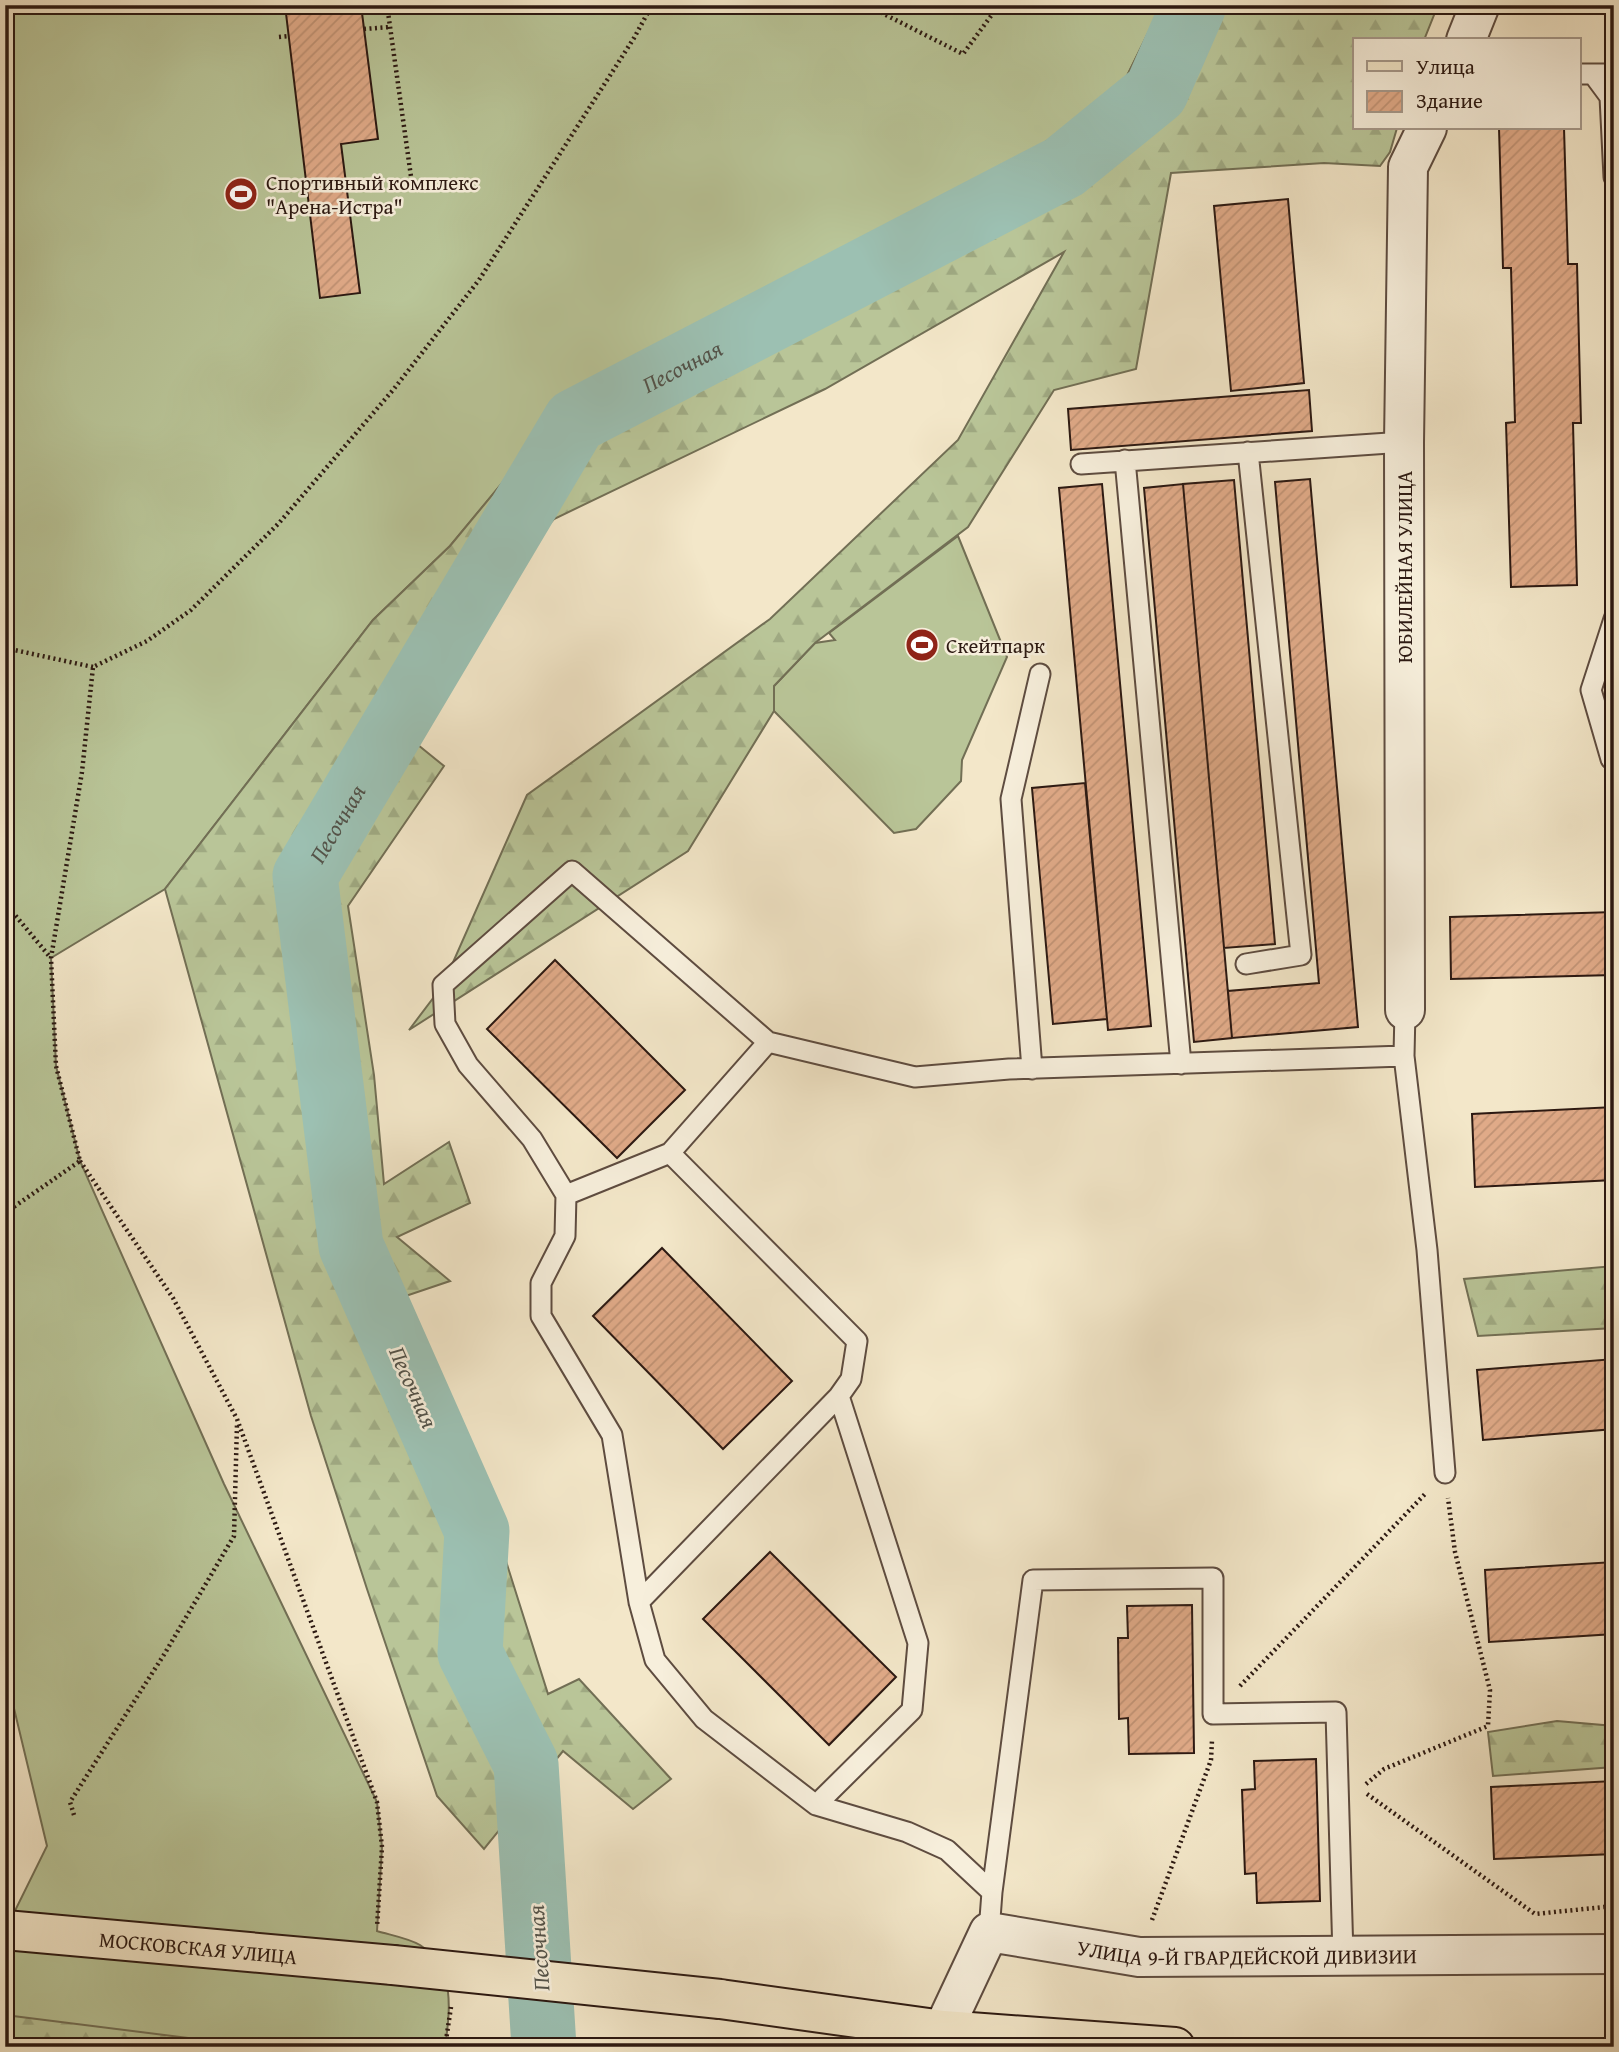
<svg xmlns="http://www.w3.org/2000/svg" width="1619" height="2052" font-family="'Gentium Book Plus',serif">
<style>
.grass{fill:#b9c598;stroke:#726f55;stroke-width:2}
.forest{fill:url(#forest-firs);stroke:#726f55;stroke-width:2}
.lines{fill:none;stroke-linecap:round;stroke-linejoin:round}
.river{stroke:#9cc0b2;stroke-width:65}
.building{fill:url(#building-hatch);stroke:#2c1912;stroke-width:2}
.lane-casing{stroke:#5e4c40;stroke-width:23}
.street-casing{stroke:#5e4c40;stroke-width:42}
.primary-casing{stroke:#2c1912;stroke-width:42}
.path{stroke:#2c1912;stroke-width:4.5;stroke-dasharray:2 3.5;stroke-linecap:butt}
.lane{stroke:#f7efdc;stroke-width:19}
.street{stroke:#f7efdc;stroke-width:38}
.primary{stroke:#f3e7c9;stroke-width:38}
.primary-bridge-casing{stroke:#2c1912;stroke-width:42;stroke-linecap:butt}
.primary-bridge{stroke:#f3e7c9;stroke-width:38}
.labels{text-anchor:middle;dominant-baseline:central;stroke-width:5;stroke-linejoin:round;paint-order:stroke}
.poi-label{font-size:21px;fill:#2c1912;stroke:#f7efdc;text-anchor:start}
.street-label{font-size:21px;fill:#2c1912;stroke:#f7efdc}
.water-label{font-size:23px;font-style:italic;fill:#53534a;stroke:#f7efdc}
</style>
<defs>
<pattern id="forest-firs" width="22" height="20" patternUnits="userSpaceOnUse" patternTransform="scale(1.75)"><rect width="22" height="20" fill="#b9c598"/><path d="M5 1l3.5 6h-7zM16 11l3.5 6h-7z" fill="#9fa982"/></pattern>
<pattern id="building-hatch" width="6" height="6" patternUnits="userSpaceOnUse" patternTransform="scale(1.75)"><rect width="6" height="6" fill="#e0aa88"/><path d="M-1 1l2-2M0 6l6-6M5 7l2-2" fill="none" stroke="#c09274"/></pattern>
</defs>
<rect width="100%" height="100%" fill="#f3e7c9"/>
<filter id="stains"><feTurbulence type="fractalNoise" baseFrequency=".00286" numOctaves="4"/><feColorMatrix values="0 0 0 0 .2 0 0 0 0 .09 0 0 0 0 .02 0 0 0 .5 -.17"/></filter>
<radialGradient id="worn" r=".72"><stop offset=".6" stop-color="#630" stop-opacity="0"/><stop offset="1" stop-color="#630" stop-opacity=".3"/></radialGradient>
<path class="grass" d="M5,5H1162L1122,86L980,190L565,407L450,546L373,620L165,889L51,958L56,1066L80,1161L224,1484L377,1802L382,1847L377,1931C390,1935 408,1938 420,1945C456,1968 450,2011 445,2047H5V1931L47,1846L5,1671Z
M958,536L1007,657L962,760L961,781L916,829L894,833L774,711V686L815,643L835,640L829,633Z"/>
<path class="forest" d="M1162,5H1438L1424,40H1355V128H1397L1390,152L1380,166L1324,163L1171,173L1136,369L1054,390L968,527L815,643L774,686V711L688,851L409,1030L443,985L527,795L770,619L958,440L1064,252L825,389L554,519L376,711L444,766L348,906L374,1075L384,1184L449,1142L470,1203L397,1237L450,1281L361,1311L444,1502L499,1539L548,1694L579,1679L671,1779L633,1809L563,1751L484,1849L437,1796L367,1589L311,1416L165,889L373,620L450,546L565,407L980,190L1122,86Z
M1614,1266V1328L1478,1336L1464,1279Z
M1557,1721L1614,1726V1767L1493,1776L1488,1732Z
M5,2015L260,2047H5Z"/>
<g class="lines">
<path class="river" id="s1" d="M544,2047L526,1764L470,1653L477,1531L351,1246L305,876L575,421L1064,167L1156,92L1194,5"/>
</g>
<path class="building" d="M285,5H361L378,139L341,144L360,293L320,298Z
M1499,128H1564L1568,264H1577L1581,423H1573L1577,585L1511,587L1506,423L1515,422L1511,268H1503Z
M1288,199L1304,383L1231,391L1214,206Z
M1309,390L1312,431L1071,450L1068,409Z
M1310,479L1358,1027L1232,1038L1228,991L1319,983L1275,482Z
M1234,480L1275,944L1224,948L1183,484Z
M1102,484L1151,1026L1108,1030L1059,488Z
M1183,484L1232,1038L1194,1042L1144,488Z
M1085,783L1107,1019L1053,1024L1032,788Z
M1614,912V975L1451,979L1450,917Z
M555,960L685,1090L617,1158L487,1029Z
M1614,1107V1180L1475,1187L1472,1114Z
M662,1248L792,1381L723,1449L593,1316Z
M1614,1359V1429L1483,1440L1477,1370Z
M770,1552L896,1677L829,1745L703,1619Z
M1614,1562V1634L1489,1642L1485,1570Z
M1192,1605L1194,1753L1129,1754L1128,1718L1119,1719L1118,1638H1128L1127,1606Z
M1316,1759L1320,1901L1257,1903L1256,1873L1245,1874L1242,1790L1255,1789L1254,1761Z
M1614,1781V1854L1494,1859L1491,1787Z"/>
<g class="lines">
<defs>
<path id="lane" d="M1579,74H1614
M1593,74L1610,97L1614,177
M1125,460L1181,1064
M1081,464L1404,442
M1611,759L1591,690L1614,619
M1246,964L1301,955L1248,452
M768,1042L915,1077L1009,1069L1404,1056L1405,1010
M1404,1056L1427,1250L1445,1473
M1032,1069L1011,799L1040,674
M566,1195L670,1153L768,1042L572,871L443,985L445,1024L468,1065L532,1139L566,1195L565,1236L541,1283V1316L612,1435L639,1602L655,1660L704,1719L816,1805L907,1832L947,1850L992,1892
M639,1602L839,1396L851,1379L857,1341L670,1153
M816,1805L912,1710L918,1643L839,1396
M989,1932L992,1892L1033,1580L1213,1578V1714L1336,1712L1343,1956"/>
<g id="street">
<path d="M1466,40L1480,5"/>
<path d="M1405,1010L1404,442L1408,167L1427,128"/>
<path id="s2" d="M943,2030L989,1932L1139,1957L1614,1954"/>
</g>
<g id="primary">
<path id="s3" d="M5,1930L393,1965"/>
<path d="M720,1999L943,2030L1175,2047"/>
</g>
</defs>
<use href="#lane" class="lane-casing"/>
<use href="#street" class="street-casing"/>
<use href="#primary" class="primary-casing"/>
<path class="path" d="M387,5L413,191
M866,5L963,54L999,5
M364,29L390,27
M279,37L289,36
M5,648L93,667
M5,903L50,957
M80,1161L173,1298L237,1419L377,1802L382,1847L377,1927
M5,1213L80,1161L56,1066L51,958L82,772L93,667L147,641L191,610L279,523L393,390L479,280L634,38L652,5
M1240,1686L1426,1493
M1366,1784L1384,1769L1488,1726L1490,1690L1455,1552L1448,1498
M1367,1794L1535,1914L1614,1906
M74,1815L70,1802L165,1653L234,1536L237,1424
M1152,1920L1211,1760L1212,1740
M445,2047L451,2007"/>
<use href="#lane" class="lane"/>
<use href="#street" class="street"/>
<use href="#primary" class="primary"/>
<defs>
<path id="primary-bridge" d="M393,1965L720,1999"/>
</defs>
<use href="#primary-bridge" class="primary-bridge-casing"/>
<use href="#primary-bridge" class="primary-bridge"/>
</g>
<defs>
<symbol id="stadium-disc" viewBox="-11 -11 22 22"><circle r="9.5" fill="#8f2418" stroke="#f7efdc"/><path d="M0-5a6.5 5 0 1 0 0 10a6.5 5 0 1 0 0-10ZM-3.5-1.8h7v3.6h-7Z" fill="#fff"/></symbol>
</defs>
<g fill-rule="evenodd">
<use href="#stadium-disc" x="222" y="175" width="38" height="38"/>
<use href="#stadium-disc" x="903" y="626" width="38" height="38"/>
</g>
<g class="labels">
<g class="poi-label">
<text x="266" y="182">Спортивный комплекс<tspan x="266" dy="24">"Арена-Истра"</tspan></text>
<text x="946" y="645">Скейтпарк</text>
</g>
<g class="street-label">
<text transform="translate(1404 567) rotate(-90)">ЮБИЛЕЙНАЯ УЛИЦА</text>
<text stroke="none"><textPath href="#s3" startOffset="194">МОСКОВСКАЯ УЛИЦА</textPath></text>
<text stroke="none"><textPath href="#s2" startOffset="368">УЛИЦА 9-Й ГВАРДЕЙСКОЙ ДИВИЗИИ</textPath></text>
</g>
<g class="water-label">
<text stroke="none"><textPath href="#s1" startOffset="1864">Песочная</textPath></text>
<text stroke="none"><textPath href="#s1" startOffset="1276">Песочная</textPath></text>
<text transform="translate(414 1387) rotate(66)">Песочная</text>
<text transform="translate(538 1948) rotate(-94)">Песочная</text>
</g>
</g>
<rect width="1619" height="2052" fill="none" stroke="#f3e7c9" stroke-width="28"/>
<rect x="7" y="7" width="1605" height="2038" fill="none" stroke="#2c1912" stroke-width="3.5"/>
<rect x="14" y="14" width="1591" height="2024" fill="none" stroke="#2c1912" stroke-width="2"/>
<rect x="1353" y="38" width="228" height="91" fill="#f7efdc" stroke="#a6998b" stroke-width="2"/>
<rect x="1367" y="61" width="35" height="10" fill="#f3e7c9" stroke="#a6998b" stroke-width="2"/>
<text x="1416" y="74" font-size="21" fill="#2c1912">Улица</text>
<rect x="1367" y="91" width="35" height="21" fill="url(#building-hatch)" stroke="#a6998b" stroke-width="2"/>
<text x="1416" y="108" font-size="21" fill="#2c1912">Здание</text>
<rect width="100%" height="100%" filter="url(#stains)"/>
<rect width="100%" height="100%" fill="url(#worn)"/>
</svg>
